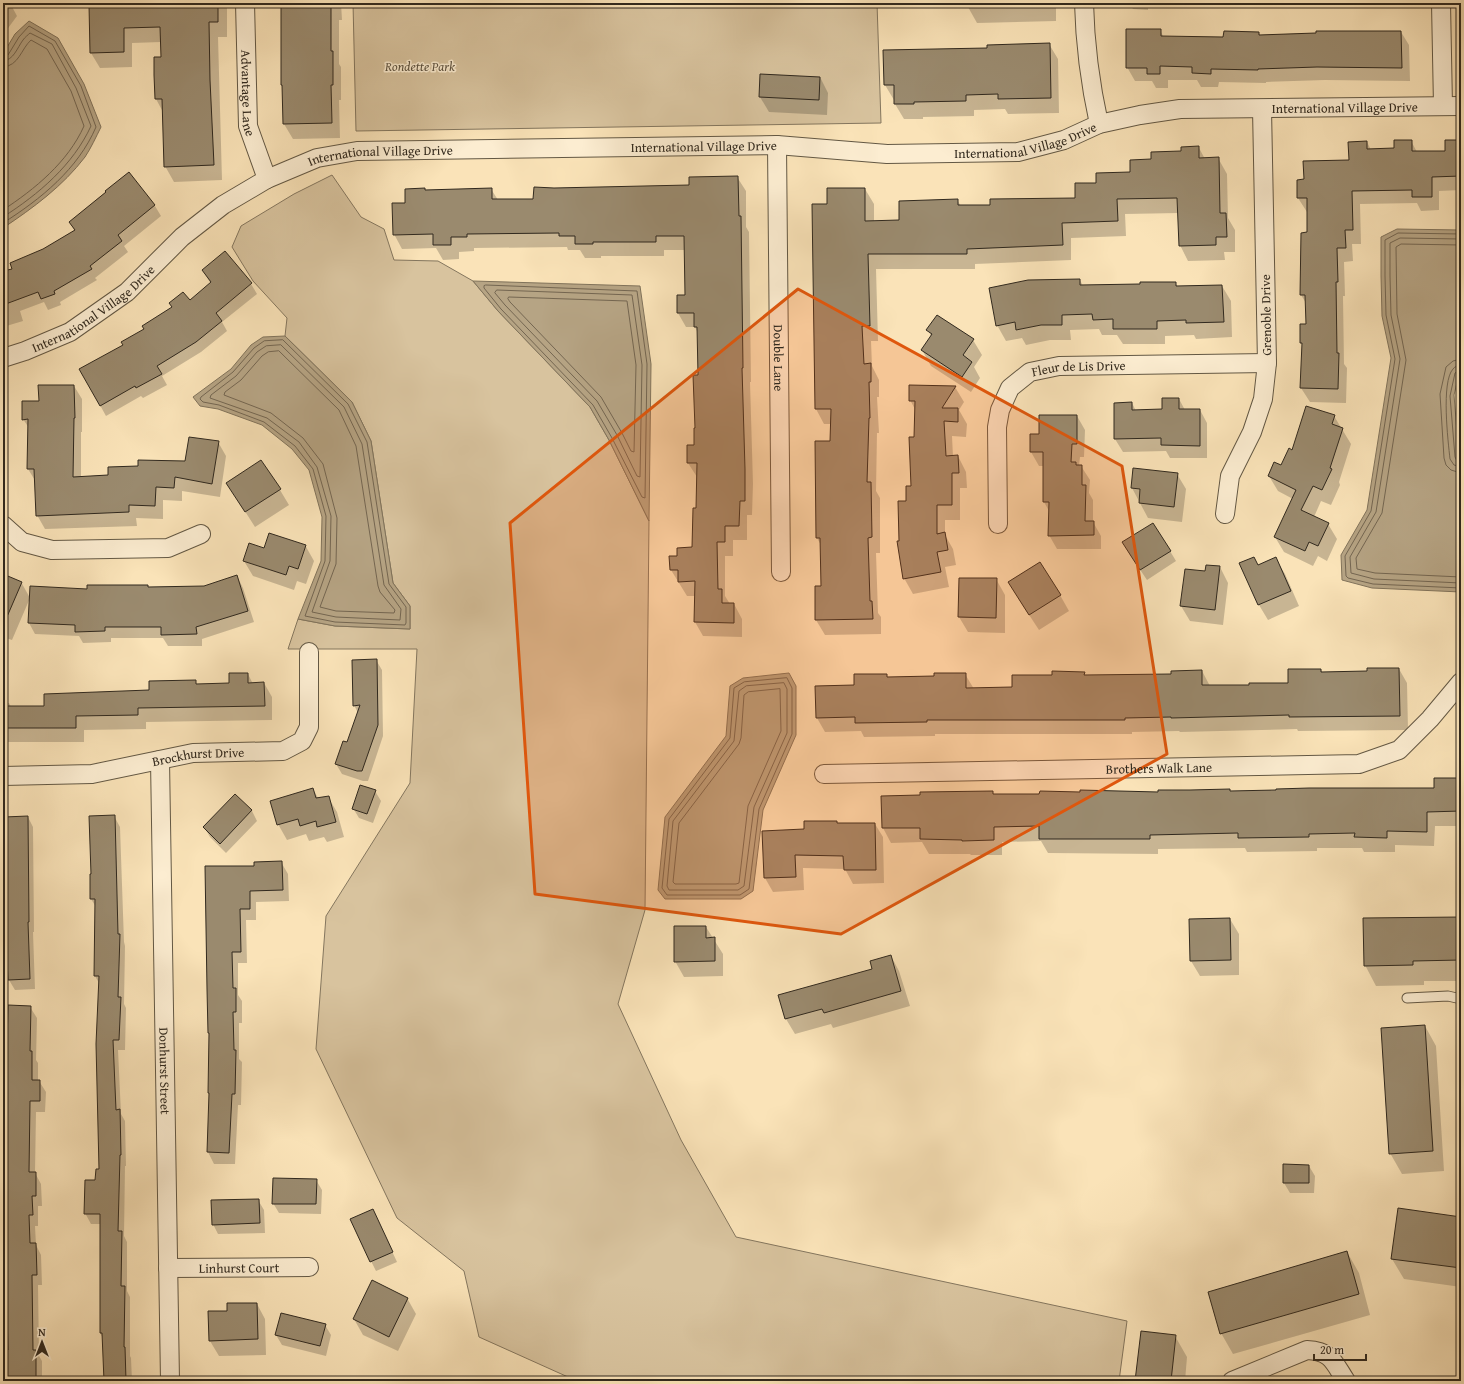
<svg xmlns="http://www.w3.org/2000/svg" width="1464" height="1384" font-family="'Gentium Book Plus',serif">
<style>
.green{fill:#d8c39e;stroke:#84765e}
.water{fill:#b6a484;stroke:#81735b}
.shadow{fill:#0003}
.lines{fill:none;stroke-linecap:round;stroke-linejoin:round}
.shore{stroke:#746651;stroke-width:1}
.building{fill:#9a8a6e;stroke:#31291e}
.lane-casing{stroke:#635844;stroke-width:11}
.street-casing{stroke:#635844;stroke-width:20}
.lane{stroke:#fcedd1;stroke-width:9}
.street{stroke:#fcedd1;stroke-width:18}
.marked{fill:#df570d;fill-opacity:0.2;stroke:#df570d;stroke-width:3;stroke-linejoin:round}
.labels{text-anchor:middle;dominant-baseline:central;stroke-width:3;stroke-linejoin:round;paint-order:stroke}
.park-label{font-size:13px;font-style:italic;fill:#5b503e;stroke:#fcedd1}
.street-label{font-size:13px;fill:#31291e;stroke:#fcedd1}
</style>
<rect width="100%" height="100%" fill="#fae3b8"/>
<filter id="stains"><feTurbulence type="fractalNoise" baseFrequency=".005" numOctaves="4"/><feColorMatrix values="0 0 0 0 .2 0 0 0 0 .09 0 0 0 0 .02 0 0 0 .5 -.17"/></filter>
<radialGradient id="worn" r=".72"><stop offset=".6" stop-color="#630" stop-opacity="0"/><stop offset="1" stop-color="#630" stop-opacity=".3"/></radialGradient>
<path class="green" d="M353,3H877L881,123L356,131Z
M332,175L361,217L384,229L394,260L438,261L473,281L498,311L590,407L609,440L649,521L645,910L618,1004L681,1140L736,1237L1127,1321L1119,1381H570L568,1377L479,1337L464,1271L397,1218L316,1049L326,916L410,783L417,649H288L298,619L335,626L410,629V606L393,583L371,441L352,402L285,336L287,318L253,281L232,247L241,226L294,194Z"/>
<path class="water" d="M29,21L58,38L84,84L101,127C96,137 91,148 85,157C63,186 33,208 3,228V54L15,34Z
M1397,229L1461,230V366L1454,395L1459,457L1461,459V592L1372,588L1342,580L1341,555L1367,510L1391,358L1382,316L1381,276V237Z
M473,281L640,286L651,364L649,521L609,440L590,407L498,311Z
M285,336L352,402L371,441L393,583L410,606V629L335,626L298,619L321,561L322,517L309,470L292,449L262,425L218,409L200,406L193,397L231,369L251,345L263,337Z
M789,673L796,686V735L763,810L753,891L741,899H665L658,890L665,817L726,736L730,686L743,678Z"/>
<path class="shadow" d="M3,3H10L17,16L3,35Z
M149,3H227V37H218L222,180L174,182L165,166L163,112L156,99L155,75L162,58L161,42L132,43V67L100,68L91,53Z
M282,3H341L342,20H339V64L341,67V100H339L340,138L293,139L284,124Z
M968,3H1056V21L977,23L968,7Z
M1129,3H1148V10L1133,9Z
M1160,30L1164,38H1224L1259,33L1260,36L1401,32L1409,45L1410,81L1325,80L1266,82V83L1219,82L1218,87H1201L1197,80H1168V88H1156L1152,81H1135L1127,67Z
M1049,44L1058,59L1059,113L1008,114L1005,109L974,110V116L923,117V119H904L895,104V100H894L885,85L988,49Z
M820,77L828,93L827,115L769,112L760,97Z
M1411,141L1417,152H1446L1461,141V190L1439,191V210L1421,211L1417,203L1360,204L1361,244H1352L1353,261L1344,262L1345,296H1343L1344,364L1347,368L1346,403L1310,402L1301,388L1303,346L1301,343L1307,325L1306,303L1301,295L1308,233V212H1307L1298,198V181L1305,180L1350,161L1367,142L1371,150L1395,149Z
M1199,148L1205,159L1218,158L1227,174L1228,218L1235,230V252H1224L1225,260L1188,261L1180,245L1179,213L1125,214L1126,236L1071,238V260L975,264V269H876L878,341H871L872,366L879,380V397H877L879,433H877L876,491L880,498V553H876L878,613L881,617V634L825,635L816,620L822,587L821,545L817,538L831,442V424H824L816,409L828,205L865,189L874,204V222L900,221L957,200L961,206H991L1076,199L1098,184L1132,173L1152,160Z
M128,173L155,206L161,216L124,246L128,252L95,278L97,280L60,302L61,305L48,310L44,302L20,311L23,321L3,327V272L13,269L75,232L70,222Z
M737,177L746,191V227L749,232L751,382H750L753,484L752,515H747V540H733V556H725V596L730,604H734L742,619V637L703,636L695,622V596H687L671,570L670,557H678L693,548L697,509V477L688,463L695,446L699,376L698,333L695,327H686L678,313L686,296L685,250H664V256H601V258H585L580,250H568L567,247L474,248V251L459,252V259L443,260L436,248L402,249L394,234L406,204L425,189L426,191L491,189L498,200H534L554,189L690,186Z
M203,271L251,284L257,294L222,322L227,331L201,352L162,376L167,385L143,398L141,396L106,416L80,369L124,345L190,301L211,284Z
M1080,280L1083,286L1141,285L1175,283L1178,287L1222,286L1231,301L1232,337L1196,339L1194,335L1165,336V344H1123L1117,335H1102L1099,329L1070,330L1071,340H1050L1026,345L1022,338L1006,341L997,325Z
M928,330L973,340L982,355L974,367L980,378L971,392L931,366L922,350L931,336Z
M74,386L82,399V432H81V477L109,476L139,467L186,463L218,442L226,456L220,497L182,491V501L163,500V519L136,518L137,526L45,529L37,515L36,482L28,469L29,428L23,419L40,402Z
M910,386L955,387L964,402L959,410L967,424L966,437L952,436L953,457L958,456L966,472L967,488H960V520H945V535L953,549L956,565L945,567L949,587L913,594L904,578L900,542L912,487L915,438L916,411L910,400Z
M1179,399L1185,410H1200L1207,423V458H1170L1166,451L1123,452L1115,439L1132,403L1136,411L1163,410Z
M1077,416L1085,430L1084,457H1080L1079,466H1081L1090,480L1089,493L1093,500V522L1101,536V549H1057L1049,535V511L1044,502V466H1039L1031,452V435H1040Z
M1334,416L1351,444L1339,482L1340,485L1331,505L1321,501L1314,517L1328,524L1337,539L1327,561L1318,556L1313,566L1284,552L1275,537L1293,499L1278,491L1269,476L1281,466L1292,451Z
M1177,474L1186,489L1182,522L1148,518L1132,488Z
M227,483L280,490L289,505L255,527Z
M305,545L314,561L306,584L297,581L294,590L253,576L244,561L265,549Z
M1170,551L1176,561L1147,580L1129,553Z
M1276,559L1285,574L1299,606L1268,620L1259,605L1241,564L1258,566Z
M1220,567L1228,583L1223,625L1190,621L1181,606L1206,572Z
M237,576L243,588L254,622L202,639V646H168L163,638H111V642L83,643L79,636L35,634L29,623L88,590L204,587Z
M996,579L1005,595V633L968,632L959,617Z
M3,582H21L30,598L12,640L3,637Z
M1060,595L1069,611L1039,630L1018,598Z
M376,660L382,670L383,736L368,781H363L342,774L336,764L348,744L358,713L354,705Z
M1399,669L1407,683L1408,730L1298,731L1297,729L1180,732L1179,731L1132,732V734H935V736L864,737L861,731L825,732L817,718L855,686L886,675L888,678L935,677L965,674L974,689L1013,688L1053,676L1084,673L1086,676L1172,675L1202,671L1210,686L1289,684L1321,670L1323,673L1368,672Z
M248,674L253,684L264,683L272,697V720L146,722V729L84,730V742H3V703H9L11,707H45L150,691L195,681L197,685L230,684Z
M1461,779V826H1435L1434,846L1395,845V852H1364L1362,848H1317V851L1247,852L1245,848L1158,849V854L1048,853L1041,841L1002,842V855H971L970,854H929L922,842L891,843L883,828L882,797L992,792L994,795L1435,789Z
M313,789L318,798L328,797L337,812L344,837L327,842L324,837L309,841L306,834L287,840L278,824Z
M375,791L381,801L373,823L359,818L353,808Z
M235,795L252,811L257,821L226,853L210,837L204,827Z
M114,816L120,827L124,942L125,946L124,1004L126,1008L125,1050H118L121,1114L125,1121L126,1166H125L124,1236L127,1242V1291L130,1297V1356L131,1358L132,1381H105L103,1338L100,1333L101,1224H91L85,1213L100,1170L99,983L95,976L96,907L91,899L92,875Z
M28,817L33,827L34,932H33L35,989L15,990L9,980Z
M837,822L838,824H875L883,837L884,883L853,884L845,869L803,868L804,890L773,892L765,878L805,830Z
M281,862L288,874L289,901L256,902V920H246L247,963H238V995L242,1001V1023H239V1059L242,1062L241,1105H238L235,1164H214L208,1152L210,1095V1034L208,989L255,867Z
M1461,918V981H1424V985L1376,986L1365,965Z
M1230,919L1239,934V975L1200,976L1191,961Z
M706,927L723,954V976L684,977L675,961Z
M891,956L899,971L910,1006L833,1028L831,1024L795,1034L786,1019L780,996L873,969Z
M30,1007L37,1018L36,1060L38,1063V1081H39L46,1092L45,1112H36L35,1173L41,1184L42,1206H38V1226H35L36,1245L41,1255L42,1285H38L39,1356L42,1361V1381H6L9,1351L8,1230Z
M1425,1026L1436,1046L1444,1171L1402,1174L1390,1153Z
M1309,1166L1315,1176L1314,1193H1290L1284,1183Z
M316,1180L322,1190L321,1214L279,1213L273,1203Z
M258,1200L264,1210L265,1233L218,1234L213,1224Z
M373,1210L397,1262L376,1271L371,1261Z
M1461,1218V1287L1404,1279L1392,1259Z
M1347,1252L1359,1273L1370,1315L1233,1354L1221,1333Z
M407,1298L416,1314L398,1351L363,1335L354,1319Z
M257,1304L265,1319L266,1355L219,1356L210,1341L228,1311Z
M325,1325L331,1335L326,1356L282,1345L276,1335Z
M1175,1336L1187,1357L1185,1381H1136Z"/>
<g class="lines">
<path class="shore" d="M3,56L8,55L19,37L29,26L55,41L81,86L96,127C78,169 41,199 3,223
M3,61C14,60 17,48 23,40C25,37 28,35 30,33L52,44L76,88L91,126C73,165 39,194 3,217
M3,67C19,66 21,49 31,40L47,49L71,91L84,126C68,162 35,189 3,210
M1461,234L1398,233L1385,240V276L1386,315L1395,359L1371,511L1345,556L1346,576L1348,578L1373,584L1461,588
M1461,239L1400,238L1390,243V276L1391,315L1400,359L1376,512L1350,557L1351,573L1374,579L1461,583
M1461,245L1401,244L1396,247L1397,314L1406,360L1382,513L1356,558L1357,569L1375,573L1461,577
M486,285L637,291L647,364L645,498L642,497L612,438L593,405L501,309L484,288V286Z
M497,290L632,295L642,365L640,477L637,476L617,435L597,401L505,305L495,293Z
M509,297L627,301L636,365L634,452L631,451L622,433L601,397L510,302L508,299Z
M283,340L348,404L367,442L389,584L406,607V623L405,625L335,622L305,616L325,561L326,516L313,469L295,446L264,422L219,405L203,402L200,399L201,397L233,372L254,348L264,341Z
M281,345L344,407L362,444L384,585L401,609L400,620L336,617L312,612L330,561L331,516L317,467L299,442L267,418L210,398L211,395L236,376L257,352L266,346Z
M279,351L339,410L356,446L378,586L380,592L395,610L394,613L336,611L320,607L336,564L337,518L323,464L303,438L271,413L224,395L225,392L241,380L262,356L268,352Z
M1461,359L1453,361L1446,367L1440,394L1444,458L1446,465L1451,470L1461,473
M1461,365C1458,366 1455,366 1453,369C1441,382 1448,441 1450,459L1454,465L1461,467
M1461,370L1458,371L1455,373L1450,396L1455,457L1457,461H1461
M787,678L792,688V734L759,809L749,889L740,895H667L662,888L669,819L730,738L734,688L744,682Z
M784,683L787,689V733L754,807L744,886L738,890H669L667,886L673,821L734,741L739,691L746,686Z
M780,689L781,731L748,806L739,883L736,884H675L673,882L679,823L739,744L741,738L744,695L748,692Z"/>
</g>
<path class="building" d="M148,3H218V22H209L210,80L214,165L164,167L162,99H155L154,75V57H161L160,27L124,28V52L90,53L89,5Z
M281,3H331V51H333V85H331L332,123L283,124L282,85H281Z
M1126,29H1161V36L1223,37L1224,31L1259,32V35L1316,33V31H1401L1402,68L1317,67L1258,69V70L1211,69V74L1192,73V67L1160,66V74H1147V68H1126Z
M1050,43L1051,98L998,99V94L966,95V101L914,102V104H894V85H884L883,50L987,48V45Z
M760,74L820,77L819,100L759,97Z
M1394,140H1412V151H1445V140H1461V176L1432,177V197H1412V190L1352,191L1353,230H1345L1346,248H1337L1338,282H1336L1337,353H1339L1338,389L1300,388L1302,343H1300V324H1306L1305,295H1300L1301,233L1307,232V198H1297V180L1304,179L1303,161L1349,160L1348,142L1367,141V149L1394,148Z
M1199,146V158L1219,157L1220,213H1226L1227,237H1216V245L1179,246L1177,198L1117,199L1118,221L1062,223L1063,245L967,249V254H868L870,326H862L864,364L871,363V382H869L870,418H869L867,482H871L872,537L868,538L870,601H872L873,619L815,620V586H821L820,538H816L815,441H830L831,409H815L812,204H827V188H865V221L899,220V201L958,199V205H990V199L1075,198V183H1096V173L1130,172V160L1151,159V152L1181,151V147Z
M129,172L155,205L118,235L122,241L90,266L92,269L54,291L55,294L41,299L38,292L3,305V271L12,269L10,263L43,249L75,230L69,222L106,192L105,191Z
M738,176L739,216H741L743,368H742L745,469V501H740L739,526H725V542H717L718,589H722V603H734V623L694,622L695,581L678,582V570H670L669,556H677V548L692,547L693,508H696L697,463H687V445H694V428H695L693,375H698L697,327H694V313H677V295H685L684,236H656V242H593V244H575V236H559V233L467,234V237H451V245H433V234L393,235L392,203H405V189L425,188V190L492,188V199H533L534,187L554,188L689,185V177Z
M225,251L252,283L216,313L222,321L196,342L157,366L162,374L136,388L135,386L100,406L79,369L123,345L121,342L144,329L142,326L172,307L169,303L183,292L190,300L211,282L202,270Z
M1080,279V285L1140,284V282H1176V286L1222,285L1224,322L1186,323V320L1157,321V329H1113V319L1093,320L1092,314L1062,315V325H1041L1016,330L1015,322L996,326L989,288L1028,280Z
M937,315L974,339L963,355L972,362L962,377L921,350L932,334L926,330Z
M38,385H74L75,418H74L73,477L108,475V467L138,466V460L185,461L189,437L219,441L212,484L175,477L174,488L156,487L155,506L129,505V512L36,516L34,469H27L28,419L22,420V401H39Z
M909,385L956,386L942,408H958V422L944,421L946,456L958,455L959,473H952V505H937V534L945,532L948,550L937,552L941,572L903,579L897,541H899L898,501H906V486H911L909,437H914L915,401H909Z
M1162,398H1179V409H1200V446L1161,445V438L1114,439V403L1132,402V410L1162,409Z
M1306,406L1335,415L1332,424L1343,428L1330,468L1332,469L1322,490L1313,486L1301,510L1329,523L1318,546L1309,542L1305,551L1274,537L1296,490L1268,476L1274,462L1281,465L1289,448L1292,450Z
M1039,415H1077V444H1072L1071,462H1076V465H1082V485H1086L1085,521H1094V535L1048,536L1049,502H1043V452H1030V434H1039Z
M261,460L281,489L245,512L226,483Z
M1133,468L1178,473L1174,507L1139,503L1140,489L1131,488Z
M1153,523L1171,551L1140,570L1122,542Z
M269,533L306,545L298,569L289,566L286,575L243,561L249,543L264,548Z
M1254,557L1258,565L1276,557L1291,591L1258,605L1239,563Z
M1040,562L1061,595L1029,615L1008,582Z
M1206,565L1220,566L1215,610L1180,606L1185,569L1205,571Z
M3,574L22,582L3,626Z
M237,575L248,611L196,627L197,634L161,635V627H105V631L75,632V625L28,623L30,586L87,589V585H148V587L204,586Z
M959,578H997L996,618L958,617Z
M377,659L378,725L362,771H357L335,764L343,741L347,742L360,705L353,706L352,660Z
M1367,668H1399L1400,716L1289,717V715L1171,718V717L1125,718V720H927V722L855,723V717L816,718L815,686L854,685V674H887V677L934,676V673H966V688L1012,687V675H1052V671L1085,672L1084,675L1171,674V671L1202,670V685H1249V683H1288V669H1321V672L1367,671Z
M229,673H248V683L264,682L265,706L138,708V715L76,716V728H3V706H44V694L149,690V681L196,680V684L229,683Z
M1434,778H1461V811L1427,812V832L1387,831V838L1354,837L1355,833L1309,834V837L1238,838V833L1150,835V839H1039V826L994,827V840L962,841V840L920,839V828H882L881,796L920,795V792L993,791V794H1039L1040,791L1080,792V790L1158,792V790H1190L1230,789V791L1276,790V789L1309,788H1434Z
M360,785L376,790L367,814L352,809Z
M313,788L316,798L329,796L336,822L317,827L316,821L300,826L298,819L277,825L270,801Z
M235,794L252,810L220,844L203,827Z
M115,815L118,934H120L118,997H121L119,1040H113L116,1110L120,1109L121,1155H120L118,1231H122L121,1286H125L124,1347H125L126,1381H104L102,1333H100V1214H84L85,1180H95L96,1169H99L96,1044L99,976H94L95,899H90V874H91L89,816Z
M28,816L29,922H28L30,979L8,980L5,922L4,817Z
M804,821H837V823H875L876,870H844L843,856L795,855L796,877L764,878L762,831L804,829Z
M282,861L283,890L250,891V909H240L241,952H232L233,988H236V1012H233L234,1050H236L235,1094H232L229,1153L207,1152L209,1093H208L209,1033H208L207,989L205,866H254V862Z
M1461,917V960L1413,961V965L1364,966L1363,918Z
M1230,918L1231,960L1190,961L1189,919Z
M674,926H706V938L715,937V961L674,962Z
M891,955L901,991L824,1013L822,1009L785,1019L778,995L872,969L870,961Z
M8,1005L31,1006L30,1051H32V1080H40V1101H30L29,1172H36V1196H32L33,1215H29L30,1243H36L37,1275H32L33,1350H36V1381H5L4,1350H8L5,1229H7L4,1158Z
M1425,1025L1433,1151L1389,1154L1381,1028Z
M1283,1164L1309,1165V1183H1283Z
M273,1178L317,1179L316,1204H272Z
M259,1199L260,1223L212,1225L211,1200Z
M1398,1208L1461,1217V1268L1391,1259Z
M373,1209L393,1252L370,1262L350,1219Z
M1347,1251L1359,1294L1220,1334L1208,1292Z
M372,1280L408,1298L389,1337L353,1319Z
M227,1303H257L258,1339L209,1341L208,1311H227Z
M281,1313L326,1324L320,1346L275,1335Z
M1141,1331L1176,1335L1171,1381H1135Z"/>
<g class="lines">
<defs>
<path id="lane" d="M1407,998L1448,996L1461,999"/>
<g id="street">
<path id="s1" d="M245,3L248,126L267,179"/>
<path d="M1084,3C1085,45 1090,83 1099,124"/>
<path d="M1441,3L1443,106"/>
<path id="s2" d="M777,145L781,572"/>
<path id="s3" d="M3,358L25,351L70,332L127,292L182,237L223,205L267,179L317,158L357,151L777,145L887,154L1018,152L1064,140L1099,124L1140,115L1180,109L1461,106"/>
<path d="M1225,514L1230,476L1252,432L1263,399L1267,363L1262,109"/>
<path id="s4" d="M998,524L997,427L1000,410L1010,388L1030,372L1059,366L1267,363"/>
<path d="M3,525L22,542L52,550L168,548L201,534"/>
<path id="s5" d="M160,760L170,1381"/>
<path id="s6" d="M824,774L1359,764L1399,750L1430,719L1461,682"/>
<path id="s7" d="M3,776L92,774L193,753L283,751L302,741L309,727V652"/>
<path id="s8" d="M168,1268L309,1267"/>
<path d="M1232,1381L1307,1350C1332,1351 1334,1363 1346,1381"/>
</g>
</defs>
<use href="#lane" class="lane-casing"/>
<use href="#street" class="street-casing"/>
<use href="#lane" class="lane"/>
<use href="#street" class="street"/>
</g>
<path class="marked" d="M798,289L1122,466L1167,754L841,934L535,894L510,523Z"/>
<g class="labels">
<g class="park-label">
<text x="420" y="66">Rondette Park</text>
</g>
<g class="street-label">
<text stroke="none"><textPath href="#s1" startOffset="90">Advantage Lane</textPath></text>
<text stroke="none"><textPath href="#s3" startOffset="1412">International Village Drive</textPath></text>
<text stroke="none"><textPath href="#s3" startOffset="1088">International Village Drive</textPath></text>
<text stroke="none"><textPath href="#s3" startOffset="764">International Village Drive</textPath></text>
<text stroke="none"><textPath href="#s3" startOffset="440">International Village Drive</textPath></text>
<text stroke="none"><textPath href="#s3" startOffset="104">International Village Drive</textPath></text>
<text transform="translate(1266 315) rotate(-91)">Grenoble Drive</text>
<text stroke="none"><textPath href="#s2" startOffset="213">Double Lane</textPath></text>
<text stroke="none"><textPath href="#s4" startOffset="213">Fleur de Lis Drive</textPath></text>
<text stroke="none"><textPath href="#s7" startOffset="197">Brockhurst Drive</textPath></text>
<text stroke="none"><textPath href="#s6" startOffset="335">Brothers Walk Lane</textPath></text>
<text stroke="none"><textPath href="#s5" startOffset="311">Donhurst Street</textPath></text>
<text stroke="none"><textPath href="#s8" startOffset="71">Linhurst Court</textPath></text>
</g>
</g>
<rect width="1464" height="1384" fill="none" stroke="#fae3b8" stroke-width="16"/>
<rect x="4" y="4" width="1456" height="1376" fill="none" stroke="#31291e" stroke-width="2"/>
<rect x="8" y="8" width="1448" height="1368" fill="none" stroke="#31291e"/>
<g transform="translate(42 1342)" stroke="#fcedd1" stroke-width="3" paint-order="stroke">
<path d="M0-3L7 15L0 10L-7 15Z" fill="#31291e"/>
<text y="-6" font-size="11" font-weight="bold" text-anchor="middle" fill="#31291e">N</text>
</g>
<path d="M1314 1354v6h52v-6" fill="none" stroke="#31291e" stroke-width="2"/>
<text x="1320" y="1354" font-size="12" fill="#31291e" stroke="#fcedd1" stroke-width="3" paint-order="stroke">20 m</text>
<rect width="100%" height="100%" filter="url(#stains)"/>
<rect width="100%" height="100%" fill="url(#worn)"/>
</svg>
